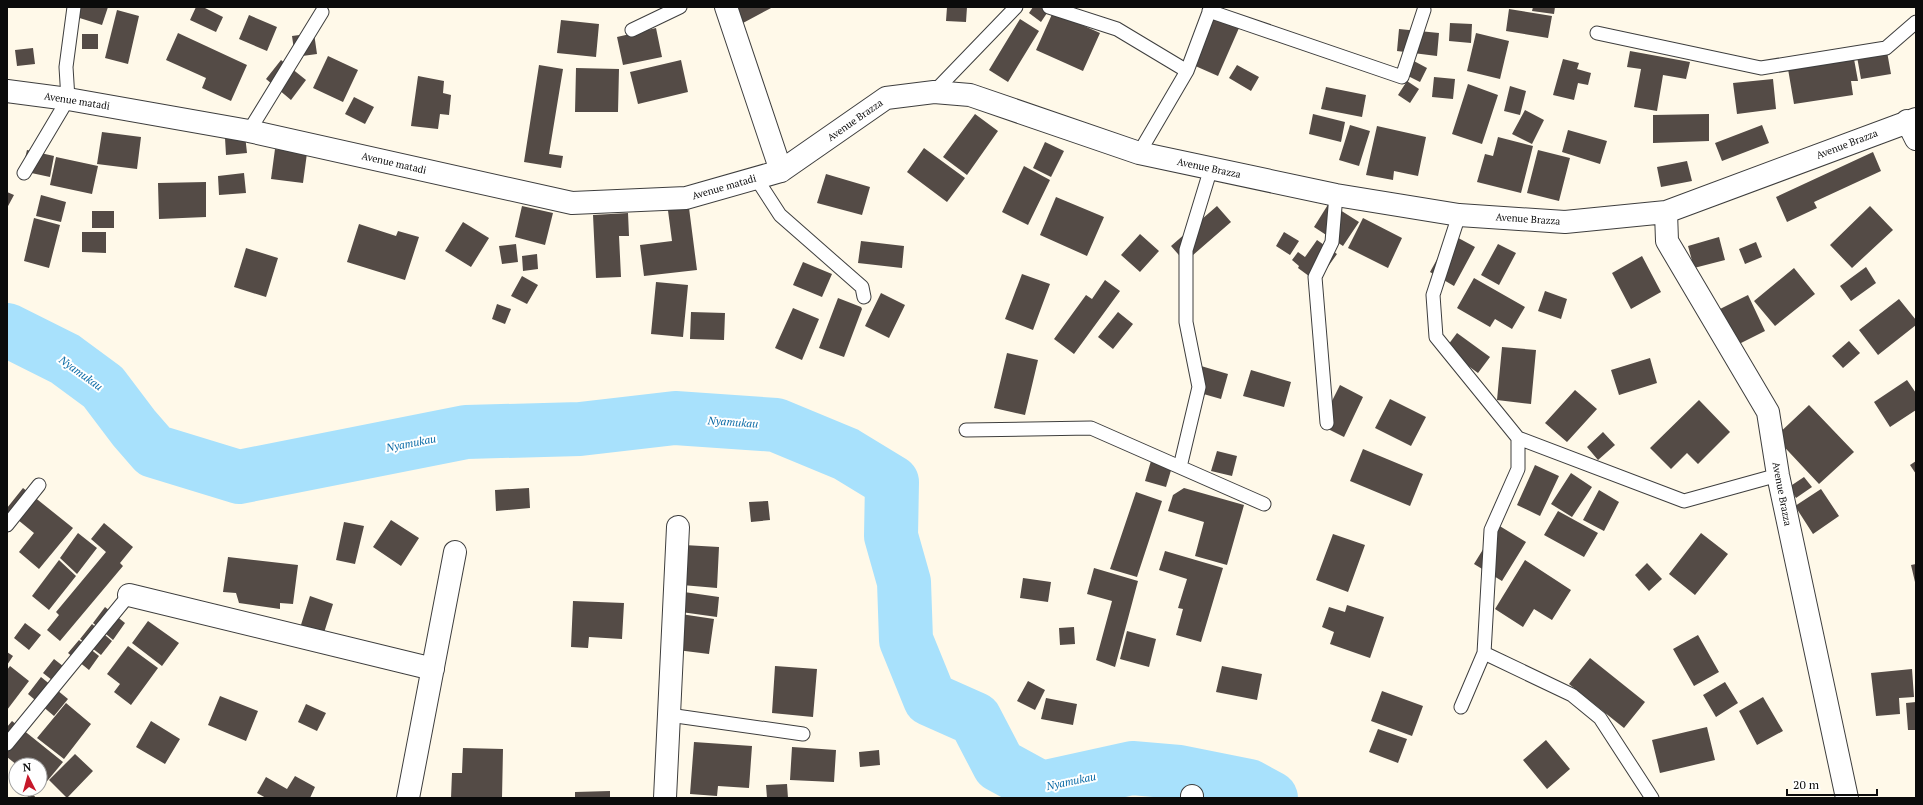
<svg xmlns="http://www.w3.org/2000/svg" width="1923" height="805" font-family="'PT Serif',serif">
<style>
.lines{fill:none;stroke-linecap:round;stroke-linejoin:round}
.river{stroke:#a8e1fc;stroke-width:54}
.building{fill:#544b46}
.lane-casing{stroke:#3e3e3e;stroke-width:15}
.street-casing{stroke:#3e3e3e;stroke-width:24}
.lane{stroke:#fff;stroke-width:13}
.street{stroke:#fff;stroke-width:22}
.labels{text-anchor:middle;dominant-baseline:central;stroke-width:4;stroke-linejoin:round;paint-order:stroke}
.street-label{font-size:10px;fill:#0b0b0b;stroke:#fff}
.water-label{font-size:11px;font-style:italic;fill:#0b6ba6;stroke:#fff}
</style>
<rect width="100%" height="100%" fill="#fff9e9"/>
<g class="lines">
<path class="river" d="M7,330L65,359L103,387L134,428L154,451L239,477L466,432L580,429L675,418L776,425L846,454L892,482L891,536L904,582L906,640L930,699L975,719L999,765L1041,788L1132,768L1179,772L1249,786L1271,798"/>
</g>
<path class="building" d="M73,7H108L102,25L70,15Z
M196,7H203L223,17L216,32L190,20Z
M734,7H773L743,23Z
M947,7H967L966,22L946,21Z
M1033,7H1051L1041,22L1029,13Z
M1533,7H1555L1554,14L1532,11Z
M1509,9L1552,16L1548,38L1506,31Z
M117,10L139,16L128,64L105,58Z
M1053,12L1100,33L1083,71L1036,50Z
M1205,13L1239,28L1218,76L1184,61Z
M249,15L277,27L267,51L239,39Z
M1020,19L1039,31L1008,82L989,70Z
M561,20L599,24L596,57L557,53Z
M1450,23L1472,24L1471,43L1449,41Z
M656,28L662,57L623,65L617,37Z
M1399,29L1439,33L1437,56L1397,51Z
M178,33L247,65L231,101L202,88L206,78L166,60Z
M314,33L317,54L295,57L292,36Z
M1476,33L1509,41L1500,79L1467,71Z
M82,34H98V49H82Z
M1886,46L1891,74L1861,79L1856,51Z
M33,48L35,64L17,66L15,50Z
M1630,51L1690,62L1686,79L1663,75L1657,111L1634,107L1641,69L1627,67Z
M328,56L358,70L343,102L313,88Z
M1563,59L1579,63L1577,69L1591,73L1588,85L1578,83L1574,100L1553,95Z
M1854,59L1858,81H1851L1853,95L1794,104L1788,69Z
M281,60L306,80L291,100L266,79Z
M681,60L688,92L638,104L630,72Z
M1412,60L1427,68L1420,82L1404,74Z
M539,65L563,69L549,154L563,156L561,168L524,162Z
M1237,65L1259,77L1251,91L1229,78Z
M576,68L619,69L618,112H575Z
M418,76L444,81L443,93L451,95L449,115L440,114L438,129L411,126Z
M1434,77L1455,79L1453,99L1432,97Z
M1773,79L1776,109L1737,114L1733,83Z
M1407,81L1419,89L1410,103L1398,95Z
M1468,84L1498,95L1482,144L1452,134Z
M1510,86L1526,91L1520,115L1504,111Z
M1326,87L1366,95L1362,117L1321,109Z
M354,97L374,107L365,124L345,114Z
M1525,110L1544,120L1532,144L1512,134Z
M975,114L998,131L967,175L943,157Z
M1313,114L1345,122L1341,142L1309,134Z
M1709,114V141L1653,143V115Z
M1350,125L1370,131L1359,166L1339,160Z
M1762,125L1769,143L1722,161L1715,143Z
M1377,126L1426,137L1418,176L1394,171L1393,180L1366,175Z
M1568,130L1607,141L1600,164L1562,152Z
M102,132L141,137L137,169L97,164Z
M245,135L247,153L226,155L225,138Z
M1498,137L1533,146L1521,193L1477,182L1485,154L1493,156Z
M1045,142L1064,151L1051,177L1033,168Z
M924,148L965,178L947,202L907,172Z
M275,149L307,153L303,183L271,179Z
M27,150L54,156L50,177L22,171Z
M1538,150L1570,158L1559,201L1527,193Z
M1873,152L1881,171L1814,202L1817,208L1787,222L1776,197Z
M56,157L98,166L92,194L50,185Z
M1687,161L1692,181L1661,187L1657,167Z
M1024,166L1050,180L1028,225L1002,212Z
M244,173L246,193L219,195L218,176Z
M826,174L870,187L862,215L817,203Z
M206,182V217L159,219L158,183Z
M7,192L14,195L7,208Z
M41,195L66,202L61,222L36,216Z
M1056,197L1104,217L1087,256L1040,235Z
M688,200L697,270L644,276L640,245L672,241L667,203Z
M1329,203L1359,222L1343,246L1314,227Z
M522,206L553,213L545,245L515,237Z
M1217,206L1231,222L1185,262L1171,246Z
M1870,206L1893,230L1852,268L1830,245Z
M92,211H114V228H92Z
M628,213L629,236H619L621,277L596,278L593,215Z
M34,218L60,225L49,268L24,261Z
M1363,218L1402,238L1388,268L1348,248Z
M463,222L489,238L471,267L445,251Z
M359,224L396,236L398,231L419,237L405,280L347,262Z
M82,232H106V253L82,252Z
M1284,232L1299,241L1290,255L1276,246Z
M1140,234L1159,251L1140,272L1121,255Z
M1451,234L1475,247L1454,286L1430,272Z
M1719,237L1725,260L1694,268L1688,246Z
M1317,240L1337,254L1317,282L1298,268L1299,266L1292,260L1298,252L1305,257Z
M861,241L904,246L902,268L858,263Z
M1756,242L1762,257L1745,264L1739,249Z
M516,244L518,262L502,264L499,246Z
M1498,244L1516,253L1499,285L1481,275Z
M246,248L278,258L266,297L234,287Z
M537,254L538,269L523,271L522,256Z
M1642,256L1661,292L1631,309L1612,273Z
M803,262L832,274L822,297L793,285Z
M1866,267L1876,283L1851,301L1840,286Z
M1794,268L1815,294L1775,326L1754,301Z
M1022,274L1050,284L1033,330L1005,319Z
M522,276L538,285L527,304L511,296Z
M1474,278L1525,307L1512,329L1495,319L1490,327L1457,308Z
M1105,280L1120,291L1074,354L1054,339L1086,295L1092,299Z
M656,282L688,285L683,337L651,334Z
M1545,291L1567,299L1561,319L1538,311Z
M881,293L905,305L889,338L865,326Z
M1748,295L1765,331L1737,345L1720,309Z
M838,298L861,307L862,309L844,357L819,348Z
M1899,299L1916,320V325L1878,355L1859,330Z
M497,304L511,309L505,324L492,319Z
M793,308L819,319L802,360L775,348Z
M691,312L725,313L724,340L690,339Z
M1118,312L1133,324L1113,349L1098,337Z
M1457,333L1490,357L1478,373L1445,349Z
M1849,341L1860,353L1843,368L1832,356Z
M1502,347L1536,350L1531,404L1497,400Z
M1007,353L1038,360L1025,415L994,408Z
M1650,358L1657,383L1619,395L1611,370Z
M1201,366L1228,374L1221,399L1193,391Z
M1251,370L1291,382L1284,407L1243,396Z
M1907,380L1916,393V410L1890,427L1874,402Z
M1340,385L1363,397L1344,437L1320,425Z
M1575,390L1597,409L1567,442L1545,423Z
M1390,399L1426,417L1411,446L1375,428Z
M1699,400L1730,432L1698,464L1687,453L1671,469L1650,448Z
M1809,405L1854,452L1819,484L1775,437Z
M1603,432L1615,445L1598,460L1587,447Z
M1363,449L1423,474L1410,506L1350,481Z
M1217,451L1237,456L1232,476L1211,471Z
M1151,461L1172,467L1166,487L1145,481Z
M1916,461V474L1910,465Z
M1535,465L1559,476L1540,516L1517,505Z
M1571,473L1592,487L1572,517L1551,504Z
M1804,477L1812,487L1796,498L1789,487Z
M23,488L73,528L39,569L19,552L34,533L7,511V508Z
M529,488L530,508L496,511L495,490Z
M1184,488L1244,505L1227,565L1195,556L1204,522L1168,511L1173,495Z
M1821,489L1839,516L1813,534L1795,506Z
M1599,490L1619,502L1604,531L1583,520Z
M1136,492L1162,501L1137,577L1110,569Z
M768,501L770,520L751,522L749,502Z
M1558,511L1598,533L1584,557L1544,535Z
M391,520L419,538L401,566L373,547Z
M344,522L364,526L355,564L336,560Z
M104,523L133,547L120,563L123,566L60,641L47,630L59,615L56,612L106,552L91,539Z
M1498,525L1526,542L1502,581L1474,564Z
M78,533L97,548L77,574L60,558Z
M1701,533L1728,554L1695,595L1669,574Z
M1333,534L1365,545L1348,592L1316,580Z
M684,545L719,547L717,588L682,585Z
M1165,551L1223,568L1201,642L1176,635L1183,609L1178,608L1187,579L1159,570Z
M228,557L298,565L293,604L280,603V609L239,603L236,593L223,592Z
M59,560L76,576L49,610L32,596Z
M1525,560L1571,590L1552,620L1534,609L1523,627L1495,609Z
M1647,563L1662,579L1649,591L1635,575Z
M1916,564V582H1915L1911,565Z
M1094,568L1138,581L1115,667L1096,660L1112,601L1087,594Z
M1023,578L1051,582L1048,602L1020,598Z
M677,591L719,597L717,617L674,611Z
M310,596L333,604L323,636L300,628Z
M573,601L624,603L622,639L589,637L588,648L571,647Z
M1347,605L1384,617L1370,658L1330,644L1334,632L1322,627L1329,607L1345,612Z
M105,607L125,623L113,640L93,623Z
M674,613L714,619L709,654L669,649Z
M148,621L179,643L162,666L132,643Z
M25,623L41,635L29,650L14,638Z
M92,624L112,641L101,655L80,639Z
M1074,627L1075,644L1060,645L1059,628Z
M1127,631L1156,639L1149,667L1120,659Z
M1698,635L1719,672L1694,686L1673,649Z
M79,640L99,656L89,670L68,653Z
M128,646L158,668L131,705L114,692L120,684L107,674Z
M7,652L13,656L7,665Z
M1590,658L1645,702L1624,728L1569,684Z
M54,659L68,670L57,684L43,673Z
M10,666L29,681L7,710V670Z
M775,666L817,669L813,717L772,713Z
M1222,666L1262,674L1257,700L1216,692Z
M1912,669L1914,697L1899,698L1900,714L1876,716L1871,673Z
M41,677L68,699L54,716L28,694Z
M1028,681L1045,690L1035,710L1017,701Z
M1725,682L1738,703L1716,717L1703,695Z
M1382,691L1423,706L1412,736L1371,721Z
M220,696L258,711L246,741L208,725Z
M1763,697L1783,731L1757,745L1739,711Z
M1046,698L1077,704L1073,725L1041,719Z
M1916,702V730H1908L1906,703Z
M66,703L91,724L64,759L37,738Z
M306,704L326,713L317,731L298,722Z
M12,721L63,762L43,786L40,783V765H17L7,757V727Z
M151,721L180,739L165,764L136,747Z
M1707,727L1715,760L1660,773L1652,740Z
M1378,729L1407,739L1398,763L1369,752Z
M1546,740L1570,769L1547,789L1523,760Z
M694,742L752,746L749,788L718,786L717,796L690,794Z
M792,747L836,750L834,782L790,780Z
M463,748L503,749L502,798H451L452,773H462Z
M879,750L880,765L860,767L859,752Z
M75,754L93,771L67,798L49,780Z
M295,776L315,787L310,798H266L257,793L266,777L287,789Z
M787,784L788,798H767L766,785Z
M610,791V798H575V792Z
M32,793L36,798H26Z"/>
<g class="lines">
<defs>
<path id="lane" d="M1049,7L1117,29L1187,71
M1209,11L1402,77L1424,10
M632,30L680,7
M1597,33L1761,68L1886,48L1916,22
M934,92L1016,7
M249,131L322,12
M1139,153L1187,71L1211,7
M24,173L68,99L66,67L74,7
M756,178L780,215L862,287L864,297
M1459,215L1433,295L1436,337L1518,438V469L1491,530L1484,653L1461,707
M1327,423L1315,277L1332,242L1336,195
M966,430L1091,428L1264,504
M1518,438L1684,501L1778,475
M1180,467L1199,387L1186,322V250L1211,168
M7,525L39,485
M1484,653L1572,695L1600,718L1652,798
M669,715L803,734
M7,744L129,595"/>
<path id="street" d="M726,7L781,171
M7,91L68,99L249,131L572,203L686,198L781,171L886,98L934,92L970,95L1139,153L1336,195L1459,215L1565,222L1666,212L1916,119
M1907,121L1916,139
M1666,212L1667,241L1768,412L1778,475L1847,798
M129,595L433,669
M408,798L455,552
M665,798L678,527
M1192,798V796"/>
</defs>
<use href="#lane" class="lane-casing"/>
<use href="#street" class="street-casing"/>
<use href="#lane" class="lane"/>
<use href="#street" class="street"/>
</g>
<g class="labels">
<g class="street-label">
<text transform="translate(77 101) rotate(9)">Avenue matadi</text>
<text transform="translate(855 120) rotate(-35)">Avenue Brazza</text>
<text transform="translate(1847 144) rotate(-21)">Avenue Brazza</text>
<text transform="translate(394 163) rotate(13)">Avenue matadi</text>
<text transform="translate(1209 168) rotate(12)">Avenue Brazza</text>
<text transform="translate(724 187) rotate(-16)">Avenue matadi</text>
<text transform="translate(1528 219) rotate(4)">Avenue Brazza</text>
<text transform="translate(1782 494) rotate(79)">Avenue Brazza</text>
</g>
<g class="water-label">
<text transform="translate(81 373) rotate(36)">Nyamukau</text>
<text transform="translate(733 422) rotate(4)">Nyamukau</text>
<text transform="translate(411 443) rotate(-11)">Nyamukau</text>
<text transform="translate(1071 781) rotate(-12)">Nyamukau</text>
</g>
</g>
<rect width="1923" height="805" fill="none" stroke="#0b0b0b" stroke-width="16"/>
<g transform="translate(28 777) rotate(354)"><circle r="19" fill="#ffffff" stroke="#9d9d9d"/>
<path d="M0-3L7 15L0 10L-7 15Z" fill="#c6182a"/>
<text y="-6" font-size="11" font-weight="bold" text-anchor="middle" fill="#0b0b0b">N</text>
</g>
<path d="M1787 789v6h90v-6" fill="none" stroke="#0b0b0b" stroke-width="2"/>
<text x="1793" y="789" font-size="12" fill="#0b0b0b" stroke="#ffffff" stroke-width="3" paint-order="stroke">20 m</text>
</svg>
